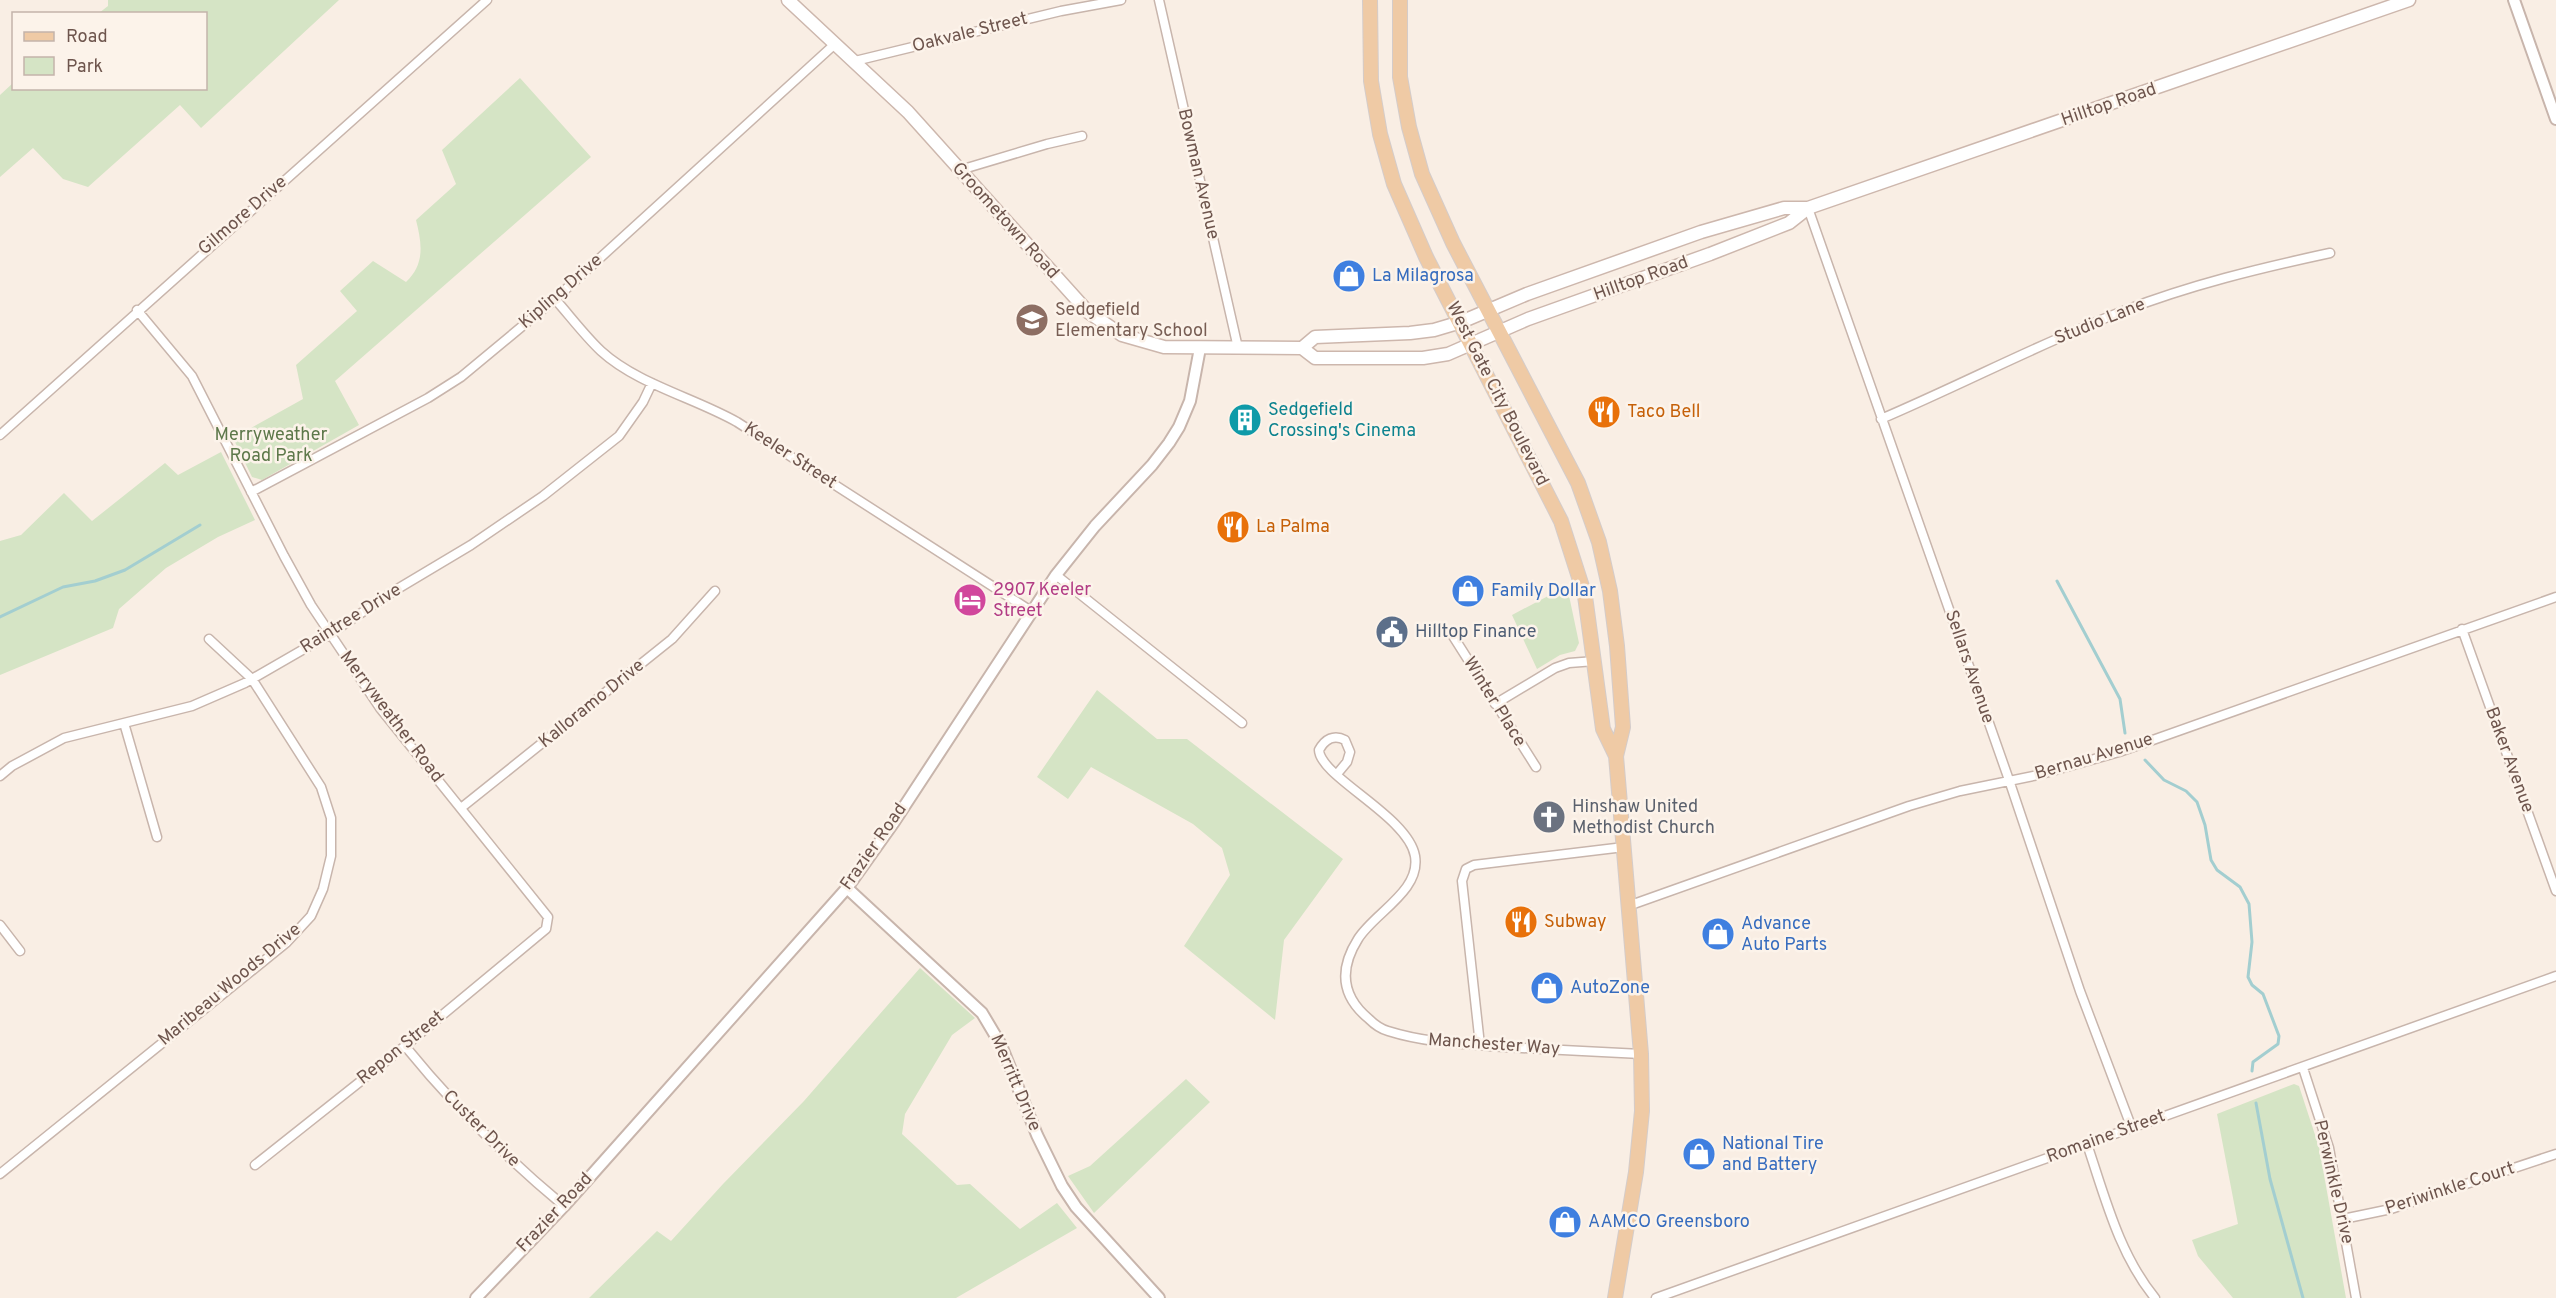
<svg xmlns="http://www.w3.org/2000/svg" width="2556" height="1298" font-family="Overpass,sans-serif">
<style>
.green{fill:#d5e4c5}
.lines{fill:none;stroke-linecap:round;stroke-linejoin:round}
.stream{stroke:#a3ced0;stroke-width:3}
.minor-casing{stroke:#c8b5ac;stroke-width:11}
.tertiary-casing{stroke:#c8b5ac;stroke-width:14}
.secondary-casing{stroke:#cdb7ad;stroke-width:15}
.primary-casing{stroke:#d4ccca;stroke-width:16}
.minor{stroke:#fff;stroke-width:8}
.tertiary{stroke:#fff;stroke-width:10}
.secondary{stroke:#fff;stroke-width:12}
.primary{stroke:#efcaa5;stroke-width:14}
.labels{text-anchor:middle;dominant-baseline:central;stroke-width:5;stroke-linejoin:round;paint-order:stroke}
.street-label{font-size:18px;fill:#6e554d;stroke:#fcf3ea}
.shop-label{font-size:18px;fill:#366cbe;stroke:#fcf3ea;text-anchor:start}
.education-label{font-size:18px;fill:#785e54;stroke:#fcf3ea;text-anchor:start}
.culture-label{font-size:18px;fill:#0d838f;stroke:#fcf3ea;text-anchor:start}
.food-label{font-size:18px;fill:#c56008;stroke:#fcf3ea;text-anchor:start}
.park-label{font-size:18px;fill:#5d784a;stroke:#fcf3ea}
.hotel-label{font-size:18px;fill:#b23c85;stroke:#fcf3ea;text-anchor:start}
.service-label{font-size:18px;fill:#4e5e75;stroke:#fcf3ea;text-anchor:start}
.worship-label{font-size:18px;fill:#5b616d;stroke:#fcf3ea;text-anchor:start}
</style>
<rect width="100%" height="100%" fill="#f9eee4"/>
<path class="green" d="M108,0H339L201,128L180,105L88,187L63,179L33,148L0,177V95L13,83L14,88H206V14L99,13L108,6Z
M520,78L591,157L335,381L359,425L262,480L252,477L233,438L303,399L296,365L357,311L340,291L373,261L406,282C425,264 422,244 416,220L456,184L442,150Z
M221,452L255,520L218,537L166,568L119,609L113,628L0,675V541L21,535L64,493L92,521L165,463L178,475Z
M1567,586L1579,643L1575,651L1560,655L1537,669L1512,615Z
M1097,690L1157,739H1187L1343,859L1284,940L1275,1020L1184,946L1230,875L1222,848L1193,824L1091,767L1068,799L1037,777Z
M920,968L975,1018L952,1035L905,1114L902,1134L957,1185L970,1184L1020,1229L1057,1203L1077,1228L956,1298H589L657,1231L671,1241L723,1184L804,1101Z
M1186,1079L1210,1102L1094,1213L1068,1176L1090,1166Z
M2294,1084L2299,1086L2319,1147L2346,1298H2233L2198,1256L2192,1240L2238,1224L2217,1114Z"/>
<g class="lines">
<path class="stream" d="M2057,581L2120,699L2125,733
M0,617L63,587L95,581L125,570L200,525
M2145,760L2164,780L2186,791L2197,802L2205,825L2211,860L2217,870L2240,887L2249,904L2252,942L2248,977L2252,985L2263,994L2279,1036L2278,1044L2253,1062L2252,1071
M2256,1103L2270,1179L2303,1298"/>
<defs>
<path id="minor" d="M1159,0L1238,348
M855,61L1061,11L1121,0
M960,170L1047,144L1082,136
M1808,208L2009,780L2080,991L2131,1126
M555,299C570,316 585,336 601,351C637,384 695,398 737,422L1031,611
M137,310L192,376L284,556L311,605L380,708L548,917L546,929L405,1046L255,1165
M1881,419C1963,384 2041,343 2123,311C2190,285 2260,268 2330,253
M0,435L487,0
M251,492L428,398L461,377L555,299L836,43
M1056,575L1242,723
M2462,629L2556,891
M1453,636L1536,767
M1495,704L1555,668L1569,663L1595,661
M124,723L157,837
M1337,774L1347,762L1350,752L1345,740C1334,734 1325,739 1319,750C1320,777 1408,816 1415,856C1421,891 1374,913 1358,939C1339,969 1341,996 1369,1019C1374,1024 1381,1029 1388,1031C1426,1043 1465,1044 1504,1047C1550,1049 1595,1052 1641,1054
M0,776L12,766L64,738L192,706L245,683L330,634L394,591L471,545L543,496L619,436L643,402L652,383
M461,808L672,639L715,591
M1628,906L1909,806L1960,791L2038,775L2119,752L2556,597
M0,925L20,951
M1480,1045L1462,881L1466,869L1474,865L1624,847
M405,1046C453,1105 505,1157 564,1206
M2303,1068L2329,1148L2356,1298
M2087,1144C2105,1197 2119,1254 2155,1298
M0,1174L286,943L311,916L323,889L331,856V818L321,787L252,679L209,639
M2343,1219L2391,1209L2556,1154
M1656,1298L2556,976"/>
<path id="tertiary" d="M2514,0L2556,119
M847,888L982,1013L1001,1045L1037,1135L1062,1186L1076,1207L1159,1298
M476,1298L564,1206L847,888L894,822L1056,575L1095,526L1152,465L1169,443L1179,427L1190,401L1200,348"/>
<path id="secondary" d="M788,0L908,112L1088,312L1122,335L1164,347L1302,348L1315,358H1423L1448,354L1528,319L1710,254L1789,223L1808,208
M1302,348L1315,337L1410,333L1434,330L1461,322L1527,294L1701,232L1784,208H1808L2409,0"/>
<path id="primary" d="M1370,0L1371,81L1380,134L1394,184L1426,257L1561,521L1585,596L1603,729L1616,756
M1400,0V77L1409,127L1422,174L1453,243L1578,483L1599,542L1610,591L1617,646L1623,727L1616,756L1641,1054L1642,1111L1636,1172L1615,1298"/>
</defs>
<use href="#minor" class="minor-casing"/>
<use href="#tertiary" class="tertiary-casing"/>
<use href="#secondary" class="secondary-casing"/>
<use href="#primary" class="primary-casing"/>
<use href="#minor" class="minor"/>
<use href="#tertiary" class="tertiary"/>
<use href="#secondary" class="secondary"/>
<use href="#primary" class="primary"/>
</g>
<defs>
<symbol id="shop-disc" viewBox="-11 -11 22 22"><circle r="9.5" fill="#3f7fe0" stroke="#fcf3ea"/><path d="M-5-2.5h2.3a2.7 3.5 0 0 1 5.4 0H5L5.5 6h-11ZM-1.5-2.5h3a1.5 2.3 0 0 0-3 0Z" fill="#fff"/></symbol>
<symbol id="school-disc" viewBox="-11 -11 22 22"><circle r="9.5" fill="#8d6e63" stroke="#fcf3ea"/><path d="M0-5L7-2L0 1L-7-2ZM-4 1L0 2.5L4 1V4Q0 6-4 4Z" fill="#fff"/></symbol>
<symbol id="restaurant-disc" viewBox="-11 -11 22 22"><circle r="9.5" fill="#e8710a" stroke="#fcf3ea"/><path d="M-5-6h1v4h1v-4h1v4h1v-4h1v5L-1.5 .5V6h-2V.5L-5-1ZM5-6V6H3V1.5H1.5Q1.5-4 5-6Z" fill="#fff"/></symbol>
<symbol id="building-disc" viewBox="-11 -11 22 22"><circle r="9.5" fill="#0f9aa8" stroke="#fcf3ea"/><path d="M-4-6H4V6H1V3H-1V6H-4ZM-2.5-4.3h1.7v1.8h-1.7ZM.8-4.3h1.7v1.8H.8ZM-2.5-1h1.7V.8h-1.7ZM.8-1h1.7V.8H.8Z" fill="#fff"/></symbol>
<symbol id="hotel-disc" viewBox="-11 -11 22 22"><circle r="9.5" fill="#d1479c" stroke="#fcf3ea"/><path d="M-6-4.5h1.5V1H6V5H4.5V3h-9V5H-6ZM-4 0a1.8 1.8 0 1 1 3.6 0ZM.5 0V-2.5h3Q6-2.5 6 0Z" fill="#fff"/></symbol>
<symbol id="civic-disc" viewBox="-11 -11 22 22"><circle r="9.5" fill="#5c6f8a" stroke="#fcf3ea"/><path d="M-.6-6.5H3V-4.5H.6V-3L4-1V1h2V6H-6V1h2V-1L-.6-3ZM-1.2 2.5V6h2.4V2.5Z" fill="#fff"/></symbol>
<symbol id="church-disc" viewBox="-11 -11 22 22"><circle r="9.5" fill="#6b7280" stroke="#fcf3ea"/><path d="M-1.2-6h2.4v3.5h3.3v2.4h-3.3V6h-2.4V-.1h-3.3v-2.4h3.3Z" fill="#fff"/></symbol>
</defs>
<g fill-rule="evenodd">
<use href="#shop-disc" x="1330" y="257" width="38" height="38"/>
<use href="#school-disc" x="1013" y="301" width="38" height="38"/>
<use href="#restaurant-disc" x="1585" y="393" width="38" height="38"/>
<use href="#building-disc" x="1226" y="401" width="38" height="38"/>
<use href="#restaurant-disc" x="1214" y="508" width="38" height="38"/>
<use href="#shop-disc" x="1449" y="572" width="38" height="38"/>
<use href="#hotel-disc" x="951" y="581" width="38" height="38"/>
<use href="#civic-disc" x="1373" y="613" width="38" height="38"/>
<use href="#church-disc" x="1530" y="798" width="38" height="38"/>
<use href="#restaurant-disc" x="1502" y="903" width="38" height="38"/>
<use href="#shop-disc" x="1699" y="915" width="38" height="38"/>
<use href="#shop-disc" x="1528" y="969" width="38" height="38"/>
<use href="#shop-disc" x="1680" y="1135" width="38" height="38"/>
<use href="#shop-disc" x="1546" y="1203" width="38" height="38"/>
</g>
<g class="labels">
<g class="street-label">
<text transform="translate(970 33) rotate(-14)">Oakvale Street</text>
<text transform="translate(2109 105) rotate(-19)">Hilltop Road</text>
<text transform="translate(1198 174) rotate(77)">Bowman Avenue</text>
<text transform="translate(243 216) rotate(-41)">Gilmore Drive</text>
<text transform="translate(1005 221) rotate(48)">Groometown Road</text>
<text transform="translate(1641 279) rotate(-20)">Hilltop Road</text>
<text transform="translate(561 292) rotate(-41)">Kipling Drive</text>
<text transform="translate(2100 322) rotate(-22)">Studio Lane</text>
<text transform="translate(1497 394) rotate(63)">West Gate City Boulevard</text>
<text transform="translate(790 456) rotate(33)">Keeler Street</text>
<text transform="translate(351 619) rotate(-32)">Raintree Drive</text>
<text transform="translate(1969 667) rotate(71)">Sellars Avenue</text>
<text transform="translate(1494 702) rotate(58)">Winter Place</text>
<text transform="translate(592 704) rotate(-39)">Kalloramo Drive</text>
<text transform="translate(391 717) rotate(53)">Merryweather Road</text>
<text transform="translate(2094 757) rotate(-17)">Bernau Avenue</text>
<text transform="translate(2509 760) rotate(70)">Baker Avenue</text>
<text transform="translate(874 847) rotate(-55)">Frazier Road</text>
<text transform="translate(230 985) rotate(-40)">Maribeau Woods Drive</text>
<text transform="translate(1494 1045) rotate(4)">Manchester Way</text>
<text transform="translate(401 1048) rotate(-39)">Repon Street</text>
<text transform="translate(1015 1083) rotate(67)">Merritt Drive</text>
<text transform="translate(481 1129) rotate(45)">Custer Drive</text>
<text transform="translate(2106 1137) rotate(-20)">Romaine Street</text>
<text transform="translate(2333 1182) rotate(77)">Perwinkle Drive</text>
<text transform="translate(2450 1189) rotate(-18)">Periwinkle Court</text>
<text transform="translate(555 1213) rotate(-47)">Frazier Road</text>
</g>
<g class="shop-label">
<text x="1372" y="276">La Milagrosa</text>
<text x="1491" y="591">Family Dollar</text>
<text x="1741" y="924">Advance<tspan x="1741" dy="21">Auto Parts</tspan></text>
<text x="1570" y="988">AutoZone</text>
<text x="1722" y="1144">National Tire<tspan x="1722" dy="21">and Battery</tspan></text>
<text x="1588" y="1222">AAMCO Greensboro</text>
</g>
<g class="education-label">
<text x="1055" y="310">Sedgefield<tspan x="1055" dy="21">Elementary School</tspan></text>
</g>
<g class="culture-label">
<text x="1268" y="410">Sedgefield<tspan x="1268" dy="21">Crossing's Cinema</tspan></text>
</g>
<g class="food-label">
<text x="1627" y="412">Taco Bell</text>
<text x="1256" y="527">La Palma</text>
<text x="1544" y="922">Subway</text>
</g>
<g class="park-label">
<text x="271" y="435">Merryweather<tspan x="271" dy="21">Road Park</tspan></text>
</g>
<g class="hotel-label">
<text x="993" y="590">2907 Keeler<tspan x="993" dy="21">Street</tspan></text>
</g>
<g class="service-label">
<text x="1415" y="632">Hilltop Finance</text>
</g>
<g class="worship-label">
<text x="1572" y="807">Hinshaw United<tspan x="1572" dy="21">Methodist Church</tspan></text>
</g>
</g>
<rect x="12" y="12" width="195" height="78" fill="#fcf3ea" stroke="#c3b4ab" stroke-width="1.5"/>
<rect x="24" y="32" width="30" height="9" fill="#efcaa5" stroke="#c3b4ab" stroke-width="1.5"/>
<text x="66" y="42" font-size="18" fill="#6e554d">Road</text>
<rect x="24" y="57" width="30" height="18" fill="#d5e4c5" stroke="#c3b4ab" stroke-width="1.5"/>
<text x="66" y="72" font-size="18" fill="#6e554d">Park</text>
</svg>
